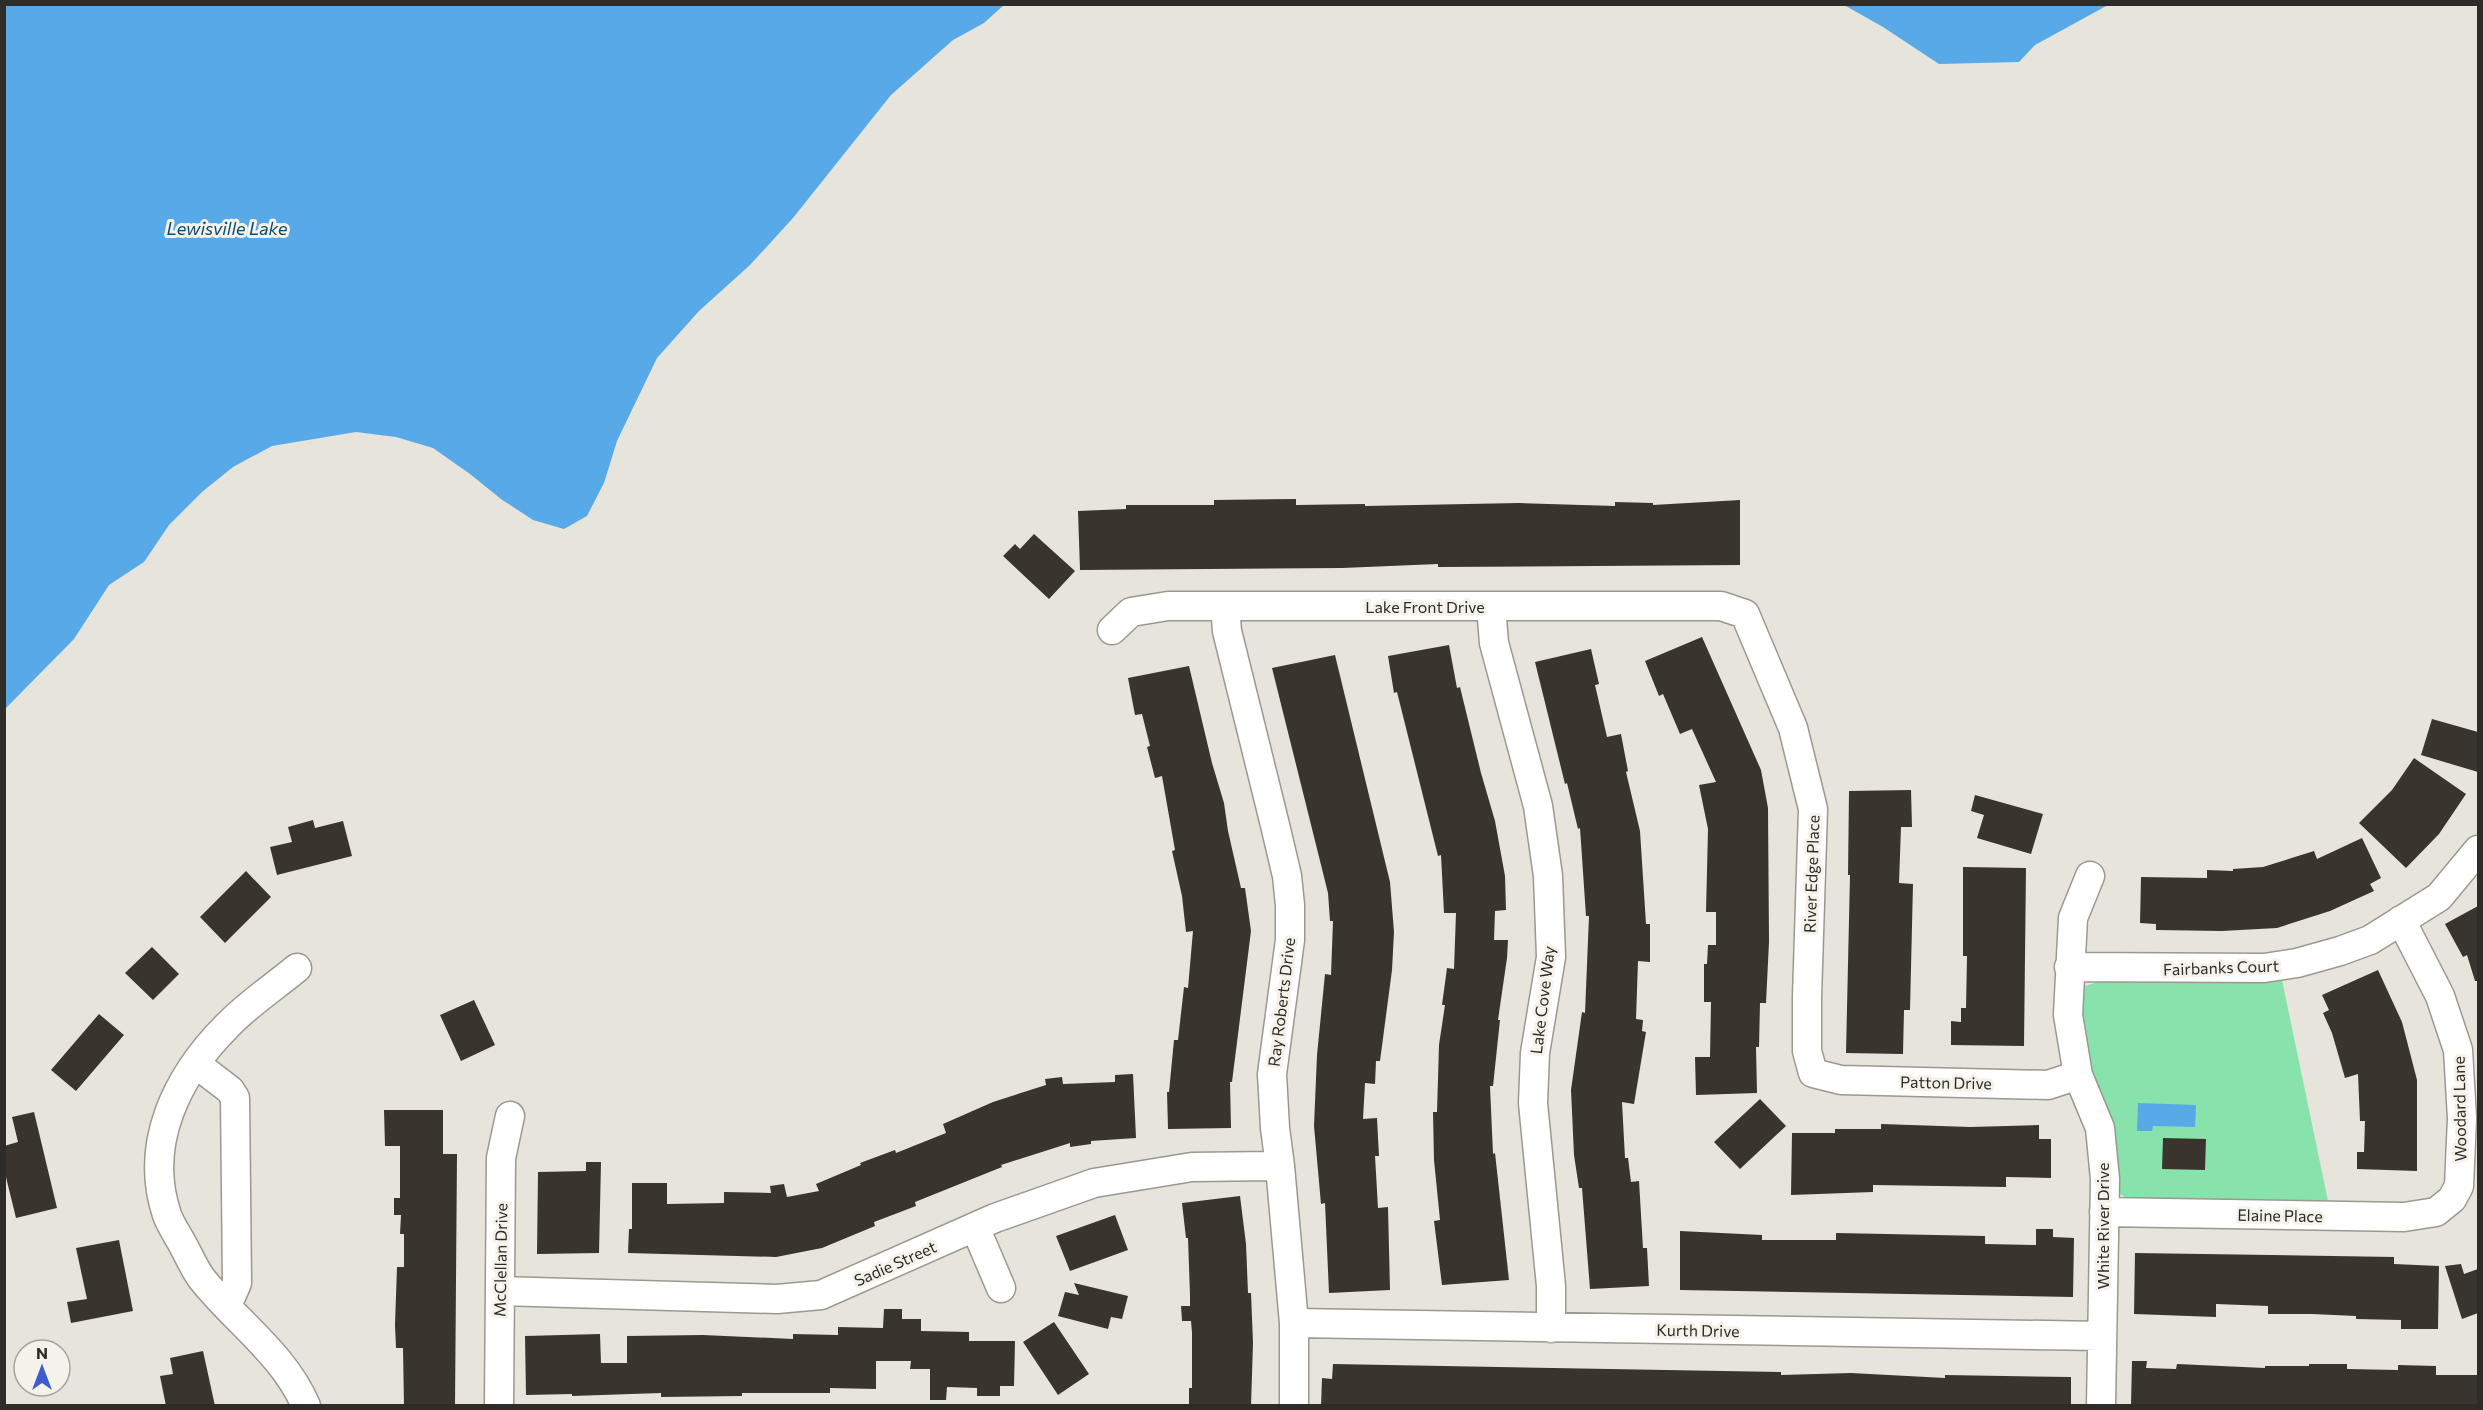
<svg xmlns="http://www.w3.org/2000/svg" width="2483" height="1410" font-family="Commissioner,sans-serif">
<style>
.green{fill:#88e2ab}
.water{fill:#57aae7}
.building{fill:#3a342f}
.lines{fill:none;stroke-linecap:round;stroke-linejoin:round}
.minor-casing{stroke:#9b9890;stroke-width:31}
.minor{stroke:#fff;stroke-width:28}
.labels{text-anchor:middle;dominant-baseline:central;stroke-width:6;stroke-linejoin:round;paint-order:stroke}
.street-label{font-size:16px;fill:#2d2c29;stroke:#f4f2e9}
.water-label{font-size:18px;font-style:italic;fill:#0a4c73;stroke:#f4f2e9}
</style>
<rect width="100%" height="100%" fill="#e7e4db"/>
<path class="green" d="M2282,980L2328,1201L2130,1200L2115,1191L2079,1039V988L2101,981Z"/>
<path class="water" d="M5,4H1004V5L984,23L953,40L891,95L793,218L750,265L699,311L657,358L617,441L604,483L587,516L564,529L533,520L501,499L470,474L433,448L396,437L356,432L272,446L233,467L202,492L169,525L144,562L109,585L74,639L5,709Z
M1844,5H2108L2035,45L2019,62L1939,64L1883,27Z
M2138,1103L2196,1105L2195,1127L2153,1126L2152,1131H2137Z"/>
<path class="building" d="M1296,499V505L1365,504V506L1519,503L1615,506V502L1653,503V505L1740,500V565L1438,567V564L1342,568L1080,570L1078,511L1126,509V505H1214V500Z
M1034,534L1075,571L1049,599L1003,556L1015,544L1020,549Z
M1702,637L1761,770L1768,808L1769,942L1766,1003H1760L1759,1047H1756L1757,1093L1696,1095L1695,1057H1710L1711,1002H1704V964H1707L1708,945H1716V912H1706L1708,829L1699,785L1716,782L1692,729L1680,734L1663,694L1659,696L1645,661Z
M1449,645L1457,688L1460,687L1481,773L1495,821L1505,876L1506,910L1495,911L1494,940H1508L1507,958L1498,1020H1500L1493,1086H1490L1493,1154L1495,1153L1509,1280L1442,1285L1434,1221L1440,1220L1434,1160L1433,1112H1437L1439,1045L1445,1005H1442L1447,968L1454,969L1456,913H1444L1441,855L1438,856L1397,692L1394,693L1388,656Z
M1591,649L1599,684L1595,685L1607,737L1621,734L1628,771L1626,772L1640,831L1646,924H1650V962L1638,961L1636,1019L1643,1020L1642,1031L1646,1032L1634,1104L1622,1102L1625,1158H1628L1631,1182L1639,1181L1643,1248H1647L1649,1286L1590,1289L1582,1188H1579L1574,1155L1571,1090L1582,1012L1585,1013L1589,916H1586L1580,828L1578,829L1567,783L1565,784L1535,662Z
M1335,655L1390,882L1394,932L1392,970L1380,1061H1376L1375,1084L1365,1083L1363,1119L1377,1118L1379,1156H1375L1378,1208L1388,1207L1390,1290L1329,1293L1325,1203L1321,1204L1314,1126L1317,1055L1325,974L1331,975L1333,921H1330L1328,893L1272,668Z
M1189,666L1212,763L1224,803L1228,831L1241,888H1245L1251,931L1232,1082H1230L1231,1128L1168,1129L1167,1092H1169L1174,1040H1178L1184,987L1188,988L1193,931L1186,932L1182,896L1172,851L1175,850L1162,776L1155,778L1147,747L1150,746L1142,714L1135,715L1128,678Z
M2432,719L2478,732V772L2421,755Z
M2414,758L2466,794L2439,834L2406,868L2359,823L2392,790Z
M1911,790L1912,827H1901L1899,883L1913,884L1910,1010H1904L1903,1054L1846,1053L1850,875H1848L1849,791Z
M1975,795L2043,814L2031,854L1977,838L1984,815L1971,811Z
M313,820L315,828L343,821L352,856L277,875L270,847L292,842L288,827Z
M2362,838L2381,878L2370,884L2374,891L2330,911L2277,928L2222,931L2156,930V924L2140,923L2141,877L2207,878V870L2233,871V869L2263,867L2314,851L2317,859Z
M1963,867L2026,868L2024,1046L1951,1045V1021L1961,1022V1008H1966L1967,956H1963Z
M246,871L271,897L225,943L200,917Z
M2478,906V981H2475L2467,955L2463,957L2445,924Z
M152,947L179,974L153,1000L125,973Z
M2378,970L2402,1022L2417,1080V1171L2357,1169V1152H2364L2365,1121H2360L2358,1074L2345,1078L2332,1033L2323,1013L2329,1010L2322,995Z
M474,1000L495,1045L461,1061L440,1015Z
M99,1014L124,1035L76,1091L51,1070Z
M1133,1074L1136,1138L1091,1141V1144L1070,1147V1143L1001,1165L1002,1167L915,1202L916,1206L874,1222L875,1226L822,1248L776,1257L628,1253L629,1229H632V1183H667V1204L724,1203V1192L771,1193L770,1186L784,1184L787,1197L819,1191L816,1184L861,1165L860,1163L895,1150L896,1153L946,1133L943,1124L993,1102L1046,1085L1045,1079L1062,1077L1063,1084L1115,1082V1075Z
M1760,1099L1786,1126L1740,1169L1714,1142Z
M384,1110H443V1154H457L455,1406H404L403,1348H396L395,1325L397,1267H404V1234H400L401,1215H394V1198H400V1146H385Z
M34,1112L57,1208L16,1218L4,1169V1146L18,1142L12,1117Z
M1881,1124L1970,1127L2039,1125V1139H2051V1178L2006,1177V1187L1873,1185V1192L1791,1195L1792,1133H1835V1129H1881Z
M2163,1138L2206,1139L2205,1170L2162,1169Z
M586,1162H601L599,1253L537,1254L538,1172L586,1171Z
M1240,1196L1246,1244L1248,1293H1251L1253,1343L1251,1406H1189V1388H1192V1333L1191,1321H1182L1181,1306H1190V1295L1188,1238H1186L1182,1203Z
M1115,1215L1128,1250L1070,1271L1056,1236Z
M2036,1229H2053V1237L2074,1238L2073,1297L1680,1290V1231L1762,1235V1240H1836V1233L1985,1236V1244L2036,1245Z
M119,1240L133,1311L71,1323L67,1302L87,1299L76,1248Z
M2135,1253L2394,1257V1264L2439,1266L2438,1329H2401V1320L2356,1319V1316L2312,1314H2268V1306L2216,1304V1317L2134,1314Z
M2461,1264L2464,1274L2478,1269V1313L2462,1319L2445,1266Z
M1074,1283L1128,1296L1122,1319L1111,1317L1108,1329L1058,1316L1065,1292L1079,1295Z
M884,1309H902V1319H921V1331L969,1332V1341H1015L1014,1386H1000V1396H977V1388L947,1387L946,1400H930V1369H910L911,1361H876V1389L830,1388V1393H742V1396L661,1397V1393L572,1396V1394L526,1395L525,1336L600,1334L601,1363H627V1336L703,1335L793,1339V1334L838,1335V1327L883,1328Z
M1054,1322L1089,1374L1058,1395L1023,1342Z
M203,1351L215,1406H166L160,1376L173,1374L170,1358Z
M2132,1361H2147L2146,1368L2176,1369L2177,1364L2265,1368V1366H2309V1364H2347V1369L2398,1370V1365L2436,1366V1375H2478V1406H2131Z
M1333,1364L1781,1372V1375L1851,1373L1945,1378V1375L2071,1377V1406H1321L1322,1378L1332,1379Z"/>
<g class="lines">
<defs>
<path id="minor" d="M1225,606L1227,631L1275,825L1287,876L1290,905V940L1272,1074L1275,1128L1280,1166L1294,1323V1406
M1491,606L1494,643L1538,806L1548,876L1551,957L1535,1053L1533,1103L1551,1286V1328
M1112,630L1131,612L1168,606H1721L1745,614L1793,728L1813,809L1807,997V1051L1813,1073L1841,1080L2048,1085L2078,1075
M2090,876L2073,918L2068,1015L2078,1075L2100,1128L2105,1179L2101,1406
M2069,967L2264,968L2297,963L2340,951L2370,940L2439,897L2478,850
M297,968C274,987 248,1004 227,1026C177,1076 143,1144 167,1215C171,1226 179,1237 184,1247C190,1258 195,1270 202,1279C236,1322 284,1354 306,1406
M196,1064L230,1090L235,1098L237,1283L227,1306
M2104,1212L2404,1217L2436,1212L2452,1199L2459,1186L2462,1118L2458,1050L2440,996L2401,920
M975,1227L1001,1288
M500,1291L777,1299L821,1295L995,1218L1094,1183L1192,1167L1280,1166
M1294,1323L2102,1336
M499,1406L501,1158L510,1116"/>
</defs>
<use href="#minor" class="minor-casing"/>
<use href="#minor" class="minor"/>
</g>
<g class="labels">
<g class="street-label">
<text x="1425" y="606">Lake Front Drive</text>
<text transform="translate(1811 874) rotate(-88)">River Edge Place</text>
<text transform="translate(2221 967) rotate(-2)">Fairbanks Court</text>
<text transform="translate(1542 1000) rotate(-83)">Lake Cove Way</text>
<text transform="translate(1281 1002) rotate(-83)">Ray Roberts Drive</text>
<text transform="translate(1946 1082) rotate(1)">Patton Drive</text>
<text transform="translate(2459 1109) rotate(-91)">Woodard Lane</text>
<text transform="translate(2280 1215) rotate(1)">Elaine Place</text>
<text transform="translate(2102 1226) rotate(-90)">White River Drive</text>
<text transform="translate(500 1260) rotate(-89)">McClellan Drive</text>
<text transform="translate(895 1263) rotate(-24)">Sadie Street</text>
<text transform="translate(1698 1330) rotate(1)">Kurth Drive</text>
</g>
<g class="water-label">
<text x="227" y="228">Lewisville Lake</text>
</g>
</g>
<rect width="2483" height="1410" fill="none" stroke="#2d2c29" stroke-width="12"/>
<g transform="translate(42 1368)"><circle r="28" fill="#f4f2e9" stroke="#a4a39c" stroke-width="1.5"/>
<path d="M0-4.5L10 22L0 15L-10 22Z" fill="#3f5cce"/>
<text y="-9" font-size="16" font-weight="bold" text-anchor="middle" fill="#2d2c29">N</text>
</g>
</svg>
